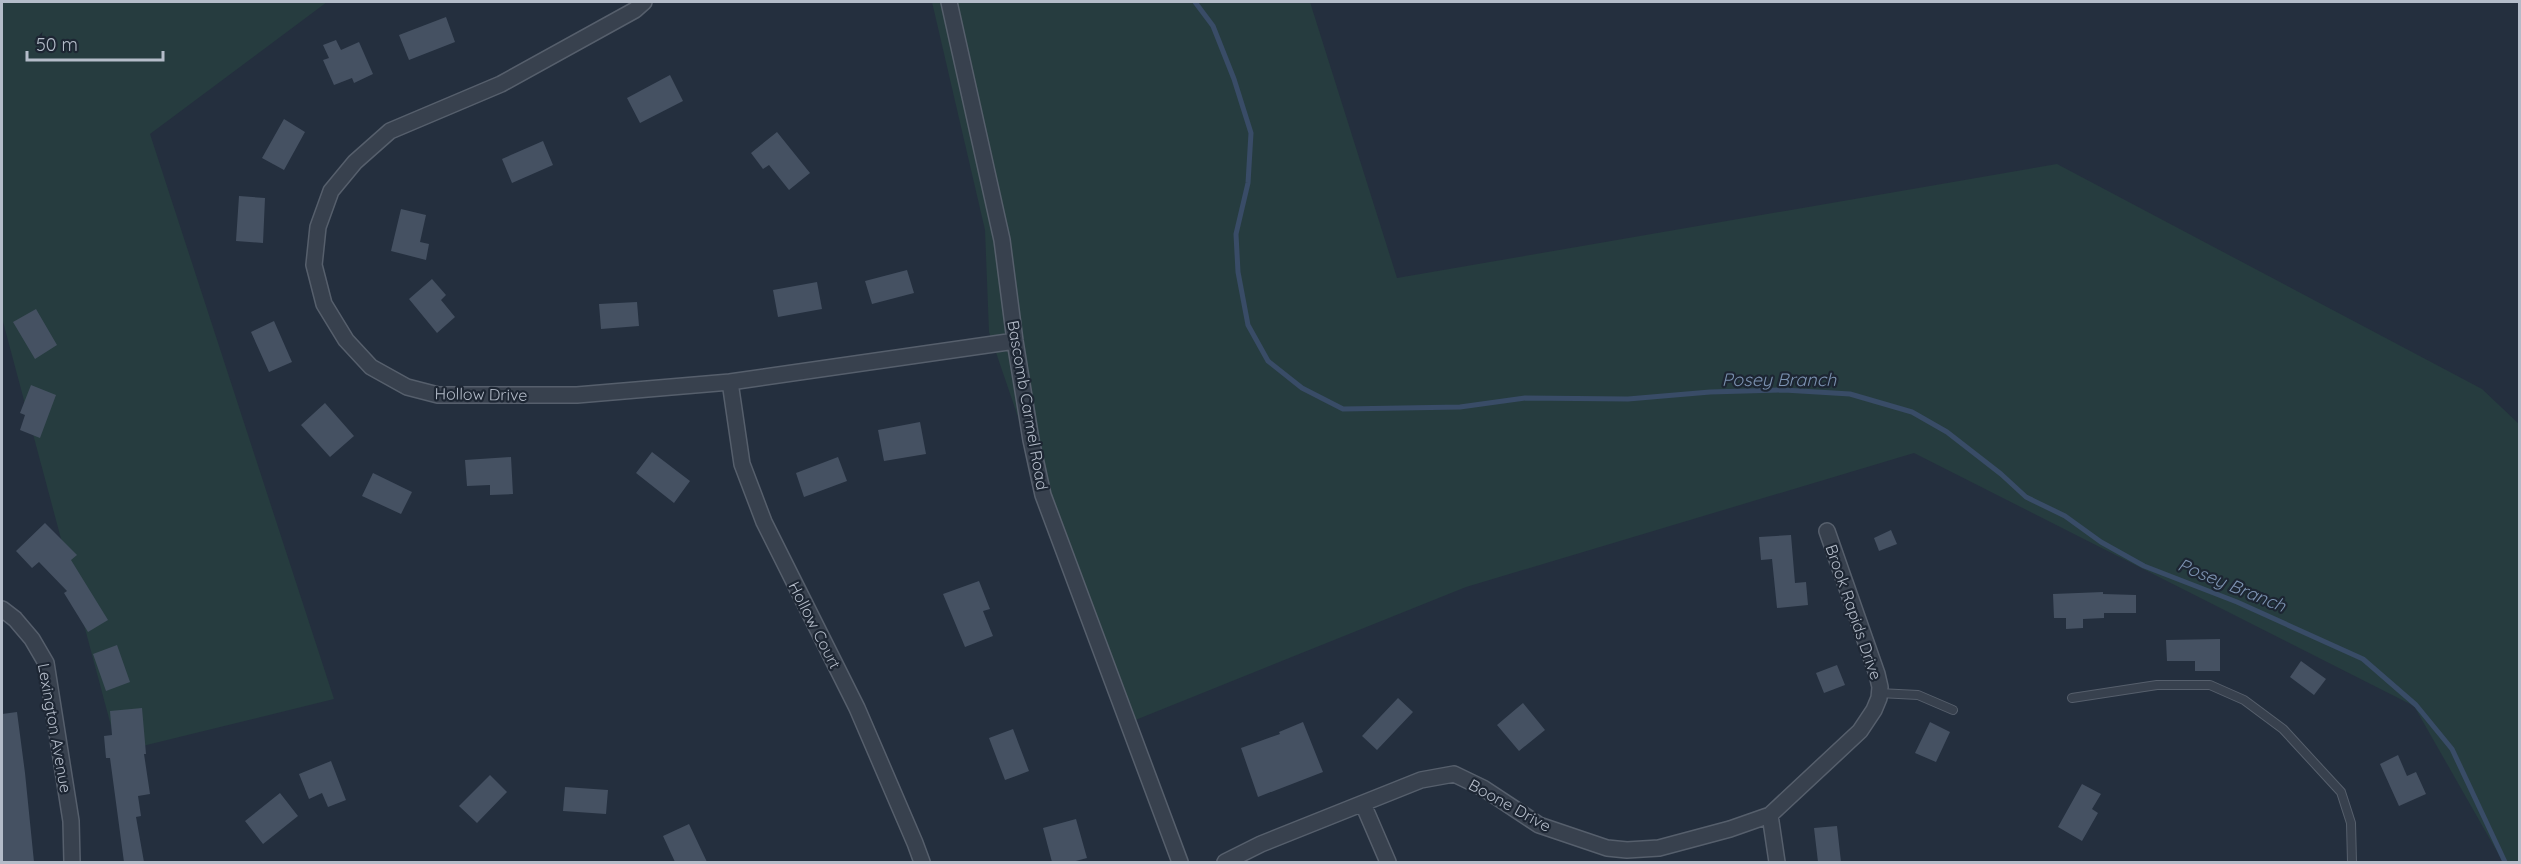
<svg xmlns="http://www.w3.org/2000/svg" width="2521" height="864" font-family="Quicksand,sans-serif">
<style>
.green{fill:#263c3f}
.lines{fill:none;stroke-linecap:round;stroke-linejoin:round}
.stream{stroke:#394c67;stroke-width:5}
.building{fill:#455162}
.lane-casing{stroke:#565f6c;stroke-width:10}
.street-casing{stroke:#565f6c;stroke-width:18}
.lane{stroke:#38414e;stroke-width:8}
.street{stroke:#38414e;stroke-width:15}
.labels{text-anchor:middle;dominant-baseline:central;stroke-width:4.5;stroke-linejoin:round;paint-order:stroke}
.street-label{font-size:16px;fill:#b4bcc9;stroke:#1d2633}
.water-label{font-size:18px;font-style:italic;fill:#7c92b1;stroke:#1d2633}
</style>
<rect width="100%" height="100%" fill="#242f3e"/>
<path class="green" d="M2,2H327L150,134L334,699L118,752L2,318Z
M932,2H1310L1397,278L2057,164L2482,389L2519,424V862H2503L2414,706L1914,453L1466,587L1123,725L989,332L985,230Z"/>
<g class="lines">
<path class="stream" d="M1195,2L1213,26L1234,79L1251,133L1248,183L1236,234L1238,272L1248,325L1268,361L1302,388L1343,409L1460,407L1525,398L1628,399L1710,392L1784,390L1850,394L1912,412L1947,432L2001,474L2026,497L2065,516L2101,542L2144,566L2237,602L2363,659L2416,705L2452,749L2505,862"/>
</g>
<path class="building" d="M446,17L455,42L409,60L399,35Z
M336,40L341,50L359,42L373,74L354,83L352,78L334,85L323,60L329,58L323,45Z
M670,75L683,101L640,123L627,98Z
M284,119L305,132L284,170L262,158Z
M777,132L810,173L789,190L769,165L763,169L751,153Z
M543,141L553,165L512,183L502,159Z
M239,196L265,198L263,243L236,241Z
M401,209L426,215L420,242L429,244L426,260L391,251Z
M907,270L914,293L872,304L865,281Z
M432,279L446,295L441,300L455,317L437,333L409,299Z
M817,282L822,309L778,317L773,290Z
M637,302L639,326L601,329L599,304Z
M36,309L57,345L35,359L13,322Z
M274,321L292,362L269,372L251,332Z
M31,385L56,395L40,438L20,430L25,415L20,413Z
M325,403L354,436L330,457L301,425Z
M920,422L926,454L884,461L878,430Z
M652,452L690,481L674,503L636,473Z
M511,457L513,494L490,495V485L467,486L465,460Z
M838,457L847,481L804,497L796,473Z
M373,473L412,492L401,514L362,496Z
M45,523L77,555L71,560L108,620L88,632L64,593L67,591L39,562L32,568L16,551Z
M1891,530L1897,544L1879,551L1874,538Z
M1791,535L1795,583L1806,582L1808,605L1777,608L1772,559L1761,560L1759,537Z
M979,581L990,609L983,611L993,636L965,647L943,594Z
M2103,592V594L2136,595V613H2104V618L2083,619V628L2066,629V618H2054L2053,594Z
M2220,639V671H2195V661H2167L2166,640Z
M117,645L130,682L106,691L93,654Z
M2301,661L2326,679L2314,695L2290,677Z
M1837,665L1845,685L1824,693L1816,673Z
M1398,698L1413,712L1377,750L1362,736Z
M1523,703L1545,730L1519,751L1497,725Z
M142,708L146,754H144L150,794L138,796L141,816L136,817L144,862H124L110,758H106L104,736L112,735L110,711Z
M17,712L25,773L34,862H2V714Z
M1303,722L1323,772L1258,797L1241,748L1280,734L1279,732Z
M1930,722L1950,732L1936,762L1915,753Z
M1013,729L1029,771L1005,780L989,738Z
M2398,755L2407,776L2416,772L2426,794L2399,806L2380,764Z
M331,761L346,800L328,807L322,793L309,799L299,774Z
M490,775L507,792L477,823L459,806Z
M2082,784L2101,794L2092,809L2098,813L2082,841L2058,827Z
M565,787L608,790L606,814L563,811Z
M280,793L298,816L263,844L245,821Z
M1076,819L1087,858L1072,862H1052L1043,828Z
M689,824L707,862H675L663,836Z
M1837,826L1841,862H1818L1814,828Z"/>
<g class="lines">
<defs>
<path id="lane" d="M1879,693L1918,695L1953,710
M2072,698L2157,685H2210L2244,700L2283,729L2341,792L2351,823L2352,862"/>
<path id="street" d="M644,2L635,10L501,84L390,131L355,162L331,191L318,227L314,265L324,304L346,340L371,367L407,387L438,395H577L730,382L1015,341
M949,2L1002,240L1015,341L1031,440L1043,495L1180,862
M730,382L742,464L764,522L857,708L915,843L922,862
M2,609L15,619L32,639L46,663L71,821L72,862
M1363,804L1388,862
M1770,815L1777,862
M1225,862L1261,844L1421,780L1454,774L1483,788L1539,825L1607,848L1627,850L1659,848L1730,829L1770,815L1860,731L1874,710L1879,698L1880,687L1877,674L1827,531"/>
</defs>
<use href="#lane" class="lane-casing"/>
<use href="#street" class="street-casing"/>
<use href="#lane" class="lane"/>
<use href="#street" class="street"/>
</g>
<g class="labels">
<g class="street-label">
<text transform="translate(481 394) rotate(1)">Hollow Drive</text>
<text transform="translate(1028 405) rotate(80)">Bascomb Carmel Road</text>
<text transform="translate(1854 612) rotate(71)">Brook Rapids Drive</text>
<text transform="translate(815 625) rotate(63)">Hollow Court</text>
<text transform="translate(55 728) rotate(80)">Lexington Avenue</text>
<text transform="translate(1510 805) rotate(29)">Boone Drive</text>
</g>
<g class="water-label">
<text x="1779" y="379">Posey Branch</text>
<text transform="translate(2232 585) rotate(22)">Posey Branch</text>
</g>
</g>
<rect width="2521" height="864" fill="none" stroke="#b4bcc9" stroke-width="6"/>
<path d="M27 51v9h136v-9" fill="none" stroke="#b4bcc9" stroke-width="3"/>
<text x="36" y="51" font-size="18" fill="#b4bcc9" stroke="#1d2633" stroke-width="4.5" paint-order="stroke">50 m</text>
</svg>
